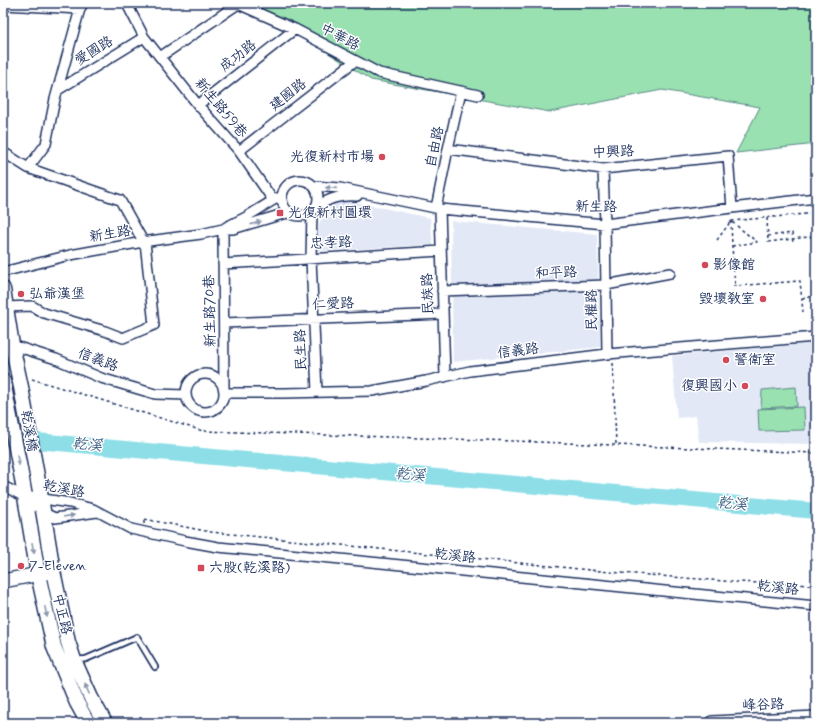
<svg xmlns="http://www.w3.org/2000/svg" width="819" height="726" font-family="Mynerve,'LXGW WenKai TC',sans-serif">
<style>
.built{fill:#e2e8f6}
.green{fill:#99e1b0;stroke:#5a8887}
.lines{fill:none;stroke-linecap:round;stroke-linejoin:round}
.river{stroke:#8ddee7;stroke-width:16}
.lane-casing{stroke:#1b2f5e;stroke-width:8}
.street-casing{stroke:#1b2f5e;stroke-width:12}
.secondary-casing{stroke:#1b2f5e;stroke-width:16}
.primary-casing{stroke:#1b2f5e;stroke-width:17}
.path{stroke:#1b2f5e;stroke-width:1.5;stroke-dasharray:3 3;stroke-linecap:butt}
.lane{stroke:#fff;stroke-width:4.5}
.street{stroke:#fff;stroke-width:9}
.secondary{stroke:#fff;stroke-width:13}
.primary{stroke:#fff;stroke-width:14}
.path-bridge{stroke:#1b2f5e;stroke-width:1.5;stroke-dasharray:3 3;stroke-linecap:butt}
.oneway{fill:#8d97ae}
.poi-dot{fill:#d1495b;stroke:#fff;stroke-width:1.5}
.labels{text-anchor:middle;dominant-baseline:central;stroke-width:3;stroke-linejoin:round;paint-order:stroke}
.street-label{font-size:14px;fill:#1b2f5e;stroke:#fff}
.poi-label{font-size:14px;fill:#1b2f5e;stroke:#fff;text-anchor:start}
.water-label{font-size:15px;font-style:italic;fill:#385b80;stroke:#fff}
</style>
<rect width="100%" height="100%" fill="#fff"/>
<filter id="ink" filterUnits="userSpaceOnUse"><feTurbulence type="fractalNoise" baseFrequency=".025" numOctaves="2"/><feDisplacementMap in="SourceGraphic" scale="8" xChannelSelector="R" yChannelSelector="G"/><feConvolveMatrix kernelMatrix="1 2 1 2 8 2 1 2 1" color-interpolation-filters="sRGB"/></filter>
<g filter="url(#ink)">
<path class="built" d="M346,200L430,218L433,245L317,251L319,223L333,204Z
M451,221L597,234L600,347L453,362Z
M816,343V444L699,442L696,416L677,418L672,356Z"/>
<path class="green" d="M253,3H816V144L736,153L760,107L662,90L550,112L371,80L262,11Z
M796,387L797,406L761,408L762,390Z
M804,407L805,430L759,431L758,409Z"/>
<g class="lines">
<path class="river" d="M3,438L816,511"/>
<defs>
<path id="lane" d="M76,660L86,659L137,637L155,667"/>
<path id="street" d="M134,3L129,8L144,37L198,105L239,151L273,200
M3,5L80,9
M160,57L238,4L295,29L379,73L478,95
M58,90L144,37
M198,105L295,29
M448,149L603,169L728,156L732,208
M239,151L355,61
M3,152L28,168L120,200L144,243
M28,168L46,144L55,99L80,9L83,3
M603,169L605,224L607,354
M282 198a18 18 0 1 1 36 0a18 18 0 1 1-36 0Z
M313,186L340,188L440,209L605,224L732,208L816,198
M315,207C331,198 339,195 357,196
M436,208L448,149L461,91
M440,209L445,377
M312,211L311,259L317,392
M226,227L246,217L277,198
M223,229L224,393H285L372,391L426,381L470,371L607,354L816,337
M223,264L441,251
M3,272L70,255L149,241L201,234L223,229H233L283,214L289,213
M442,291L606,285L670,273
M5,307L32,306L44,313L105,331L123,338L154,325L145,242
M224,323L443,314
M3,347L12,345L56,359L101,378L155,394L186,395
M186 393a19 19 0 1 1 38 0a19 19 0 1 1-38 0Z
M3,486L17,493L24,496L70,503L93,509L131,529L185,541L218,547L816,606
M25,496L44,513L55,518L97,512"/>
<path id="secondary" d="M3,581L49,572
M712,723L816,718"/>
<path id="primary" d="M3,289L12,345L21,387L41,498L53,571L68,642L74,660L91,698L105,723
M3,381L22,479L38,574L54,647L77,703L88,723"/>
</defs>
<use href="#lane" class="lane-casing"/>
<use href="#street" class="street-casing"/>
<use href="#secondary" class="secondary-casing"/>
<use href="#primary" class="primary-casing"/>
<path class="path" d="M767,218L768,242L816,236
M731,221L732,246L735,286
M717,240L731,221L816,213
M732,246L757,242L732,222
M733,286H735L800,281L803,312
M802,298L816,296
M613,363L616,445
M32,379L203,431L514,441L816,453
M144,524V519L211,532L610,572L736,582L816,585"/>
<use href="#lane" class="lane"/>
<use href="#street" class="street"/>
<use href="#secondary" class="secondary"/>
<use href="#primary" class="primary"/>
<path class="path-bridge" d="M768,236L792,233L793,244"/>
</g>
<defs><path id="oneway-solid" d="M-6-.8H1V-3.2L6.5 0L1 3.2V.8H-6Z"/></defs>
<g class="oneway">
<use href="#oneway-solid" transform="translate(331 188) rotate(-176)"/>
<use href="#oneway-solid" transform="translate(256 223) rotate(-18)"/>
<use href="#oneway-solid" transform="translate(18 460) rotate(79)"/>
<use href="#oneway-solid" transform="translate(69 516) rotate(-8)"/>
<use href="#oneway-solid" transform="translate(33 548) rotate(80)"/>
<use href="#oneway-solid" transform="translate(46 612) rotate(78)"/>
<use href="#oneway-solid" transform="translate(87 689) rotate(-113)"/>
</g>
</g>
<g class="poi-dot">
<circle cx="382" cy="157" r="4"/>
<rect x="276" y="209" width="8" height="8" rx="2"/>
<circle cx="705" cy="265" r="4"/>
<circle cx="21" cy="294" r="4"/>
<circle cx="763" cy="299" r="4"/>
<circle cx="726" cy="360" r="4"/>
<circle cx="745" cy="386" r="4"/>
<circle cx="21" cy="566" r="4"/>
<rect x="197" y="564" width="8" height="8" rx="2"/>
</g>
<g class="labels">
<g class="street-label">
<text transform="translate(340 37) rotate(28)">中華路</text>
<text transform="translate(94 51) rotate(-32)">愛國路</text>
<text transform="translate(238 56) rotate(-38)">成功路</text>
<text transform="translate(288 95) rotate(-38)">建國路</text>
<text transform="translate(221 108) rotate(50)">新生路59巷</text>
<text transform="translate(435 147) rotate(-78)">自由路</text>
<text transform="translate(613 152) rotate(-2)">中興路</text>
<text transform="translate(596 207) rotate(1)">新生路</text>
<text transform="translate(110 234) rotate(-9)">新生路</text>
<text transform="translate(331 243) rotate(-3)">忠孝路</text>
<text transform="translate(556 273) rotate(-2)">和平路</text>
<text transform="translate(428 294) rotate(-92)">民族路</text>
<text transform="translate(333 304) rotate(-2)">仁愛路</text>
<text transform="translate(592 310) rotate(-91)">民權路</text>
<text transform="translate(210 311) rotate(-91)">新生路70巷</text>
<text transform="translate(301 350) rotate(-92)">民生路</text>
<text transform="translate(518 351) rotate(-7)">信義路</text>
<text transform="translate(98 360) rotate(21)">信義路</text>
<text transform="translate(29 431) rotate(80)">乾溪橋</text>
<text transform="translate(64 489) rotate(11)">乾溪路</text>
<text transform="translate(455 556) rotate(6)">乾溪路</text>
<text transform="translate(778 588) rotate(6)">乾溪路</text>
<text transform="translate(62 614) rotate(77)">中正路</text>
<text transform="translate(763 705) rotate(-2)">峰谷路</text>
</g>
<g class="poi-label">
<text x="374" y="157" text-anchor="end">光復新村市場</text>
<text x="288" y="213">光復新村圓環</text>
<text x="713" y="265">影像館</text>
<text x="29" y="294">弘爺漢堡</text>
<text x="755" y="299" text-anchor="end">毀壞教室</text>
<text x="734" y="360">警衛室</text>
<text x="737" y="386" text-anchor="end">復興國小</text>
<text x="29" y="566">7-Eleven</text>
<text x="209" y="568">六股(乾溪路)</text>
</g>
<g class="water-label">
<text transform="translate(87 445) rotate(5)">乾溪</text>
<text transform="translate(410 475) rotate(5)">乾溪</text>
<text transform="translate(732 504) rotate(5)">乾溪</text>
</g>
</g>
<rect width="819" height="726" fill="none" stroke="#fff" stroke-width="16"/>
<rect x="8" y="8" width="803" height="710" fill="none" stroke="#1b2f5e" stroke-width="1.5" filter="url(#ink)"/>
</svg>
